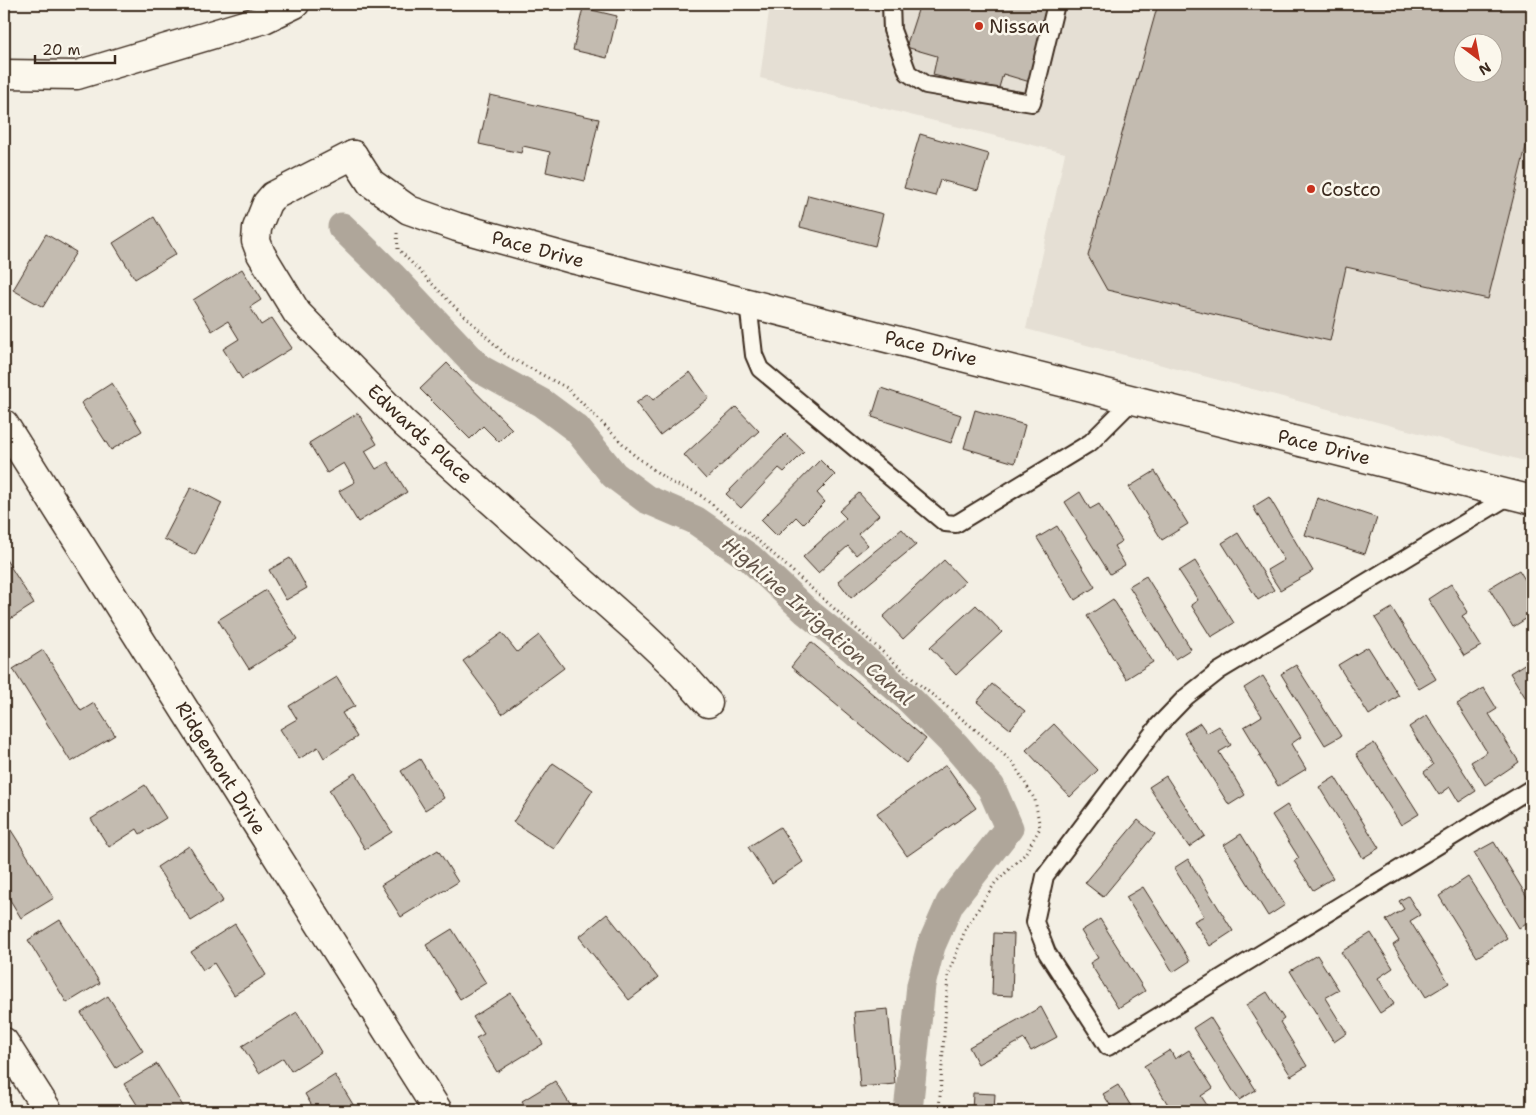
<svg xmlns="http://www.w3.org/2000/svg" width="1536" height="1115" font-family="'Shantell Sans',sans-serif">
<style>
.built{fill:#e5dfd4;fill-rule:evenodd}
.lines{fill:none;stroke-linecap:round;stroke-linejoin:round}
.canal{stroke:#afa69a;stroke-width:29}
.building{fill:#c3bbb0;stroke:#3b2a1e;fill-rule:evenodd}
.service-casing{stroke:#3b2a1e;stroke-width:20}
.minor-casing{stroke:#3b2a1e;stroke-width:31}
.tertiary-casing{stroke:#3b2a1e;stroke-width:31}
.path{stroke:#3b2a1e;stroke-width:3;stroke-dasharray:1 4;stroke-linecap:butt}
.service{stroke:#fbf7ec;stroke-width:16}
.minor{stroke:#fbf7ec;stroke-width:28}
.tertiary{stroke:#fbf7ec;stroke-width:28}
.poi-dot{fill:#c8321e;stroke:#fbf7ec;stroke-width:2}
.labels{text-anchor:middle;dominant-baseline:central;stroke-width:5;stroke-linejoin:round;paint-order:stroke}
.poi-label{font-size:19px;fill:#3b2a1e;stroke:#fbf7ec;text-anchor:start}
.street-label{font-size:19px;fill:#3b2a1e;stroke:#fbf7ec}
.water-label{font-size:20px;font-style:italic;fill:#645549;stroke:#fbf7ec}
</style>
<rect width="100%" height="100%" fill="#f3efe4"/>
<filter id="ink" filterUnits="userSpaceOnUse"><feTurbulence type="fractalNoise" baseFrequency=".02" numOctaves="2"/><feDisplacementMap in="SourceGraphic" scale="10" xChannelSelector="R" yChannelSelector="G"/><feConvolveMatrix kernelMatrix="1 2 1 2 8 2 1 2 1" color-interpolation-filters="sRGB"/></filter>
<g filter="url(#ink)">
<path class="built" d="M770,4H1532V463L1026,329L1065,153L760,78ZM1464,42H1494V72H1464Z"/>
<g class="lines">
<path class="canal" d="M342,227L391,275L480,369L542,403L577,429L614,475L646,499L695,520L750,558L806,611L853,649L909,699L955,745L991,787L1009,828L950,903L931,946L921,985L908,1111"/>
</g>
<path class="building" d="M920,4H1050L1030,82L1003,74L998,91L933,75L937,56L906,47Z
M1158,4H1532V123L1488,299L1346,267L1330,341L1107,290L1088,256ZM1464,42H1494V72H1464Z
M583,8L617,16L607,58L573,50Z
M490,95L599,119L585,181L546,172L550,152L523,146L521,153L479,144Z
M920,134L989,154L978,190L940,180L935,196L904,188Z
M808,195L883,214L875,246L800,227Z
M154,217L176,254L135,279L113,243Z
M46,234L76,252L43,307L13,290Z
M242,269L261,300L250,307L261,325L272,318L292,348L242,379L223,349L239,339L228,321L212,331L193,300Z
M447,363L512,429L499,442L483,426L470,439L420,389Z
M690,372L709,398L660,435L636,403L648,394L653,400Z
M112,383L142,431L111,450L81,403Z
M881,388L961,415L951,443L872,417Z
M736,407L759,431L706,479L684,455Z
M975,410L1025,425L1015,463L964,448Z
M358,413L377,444L365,451L376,469L388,462L407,492L358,522L339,491L355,482L344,463L327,473L309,443Z
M785,434L804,452L784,472L779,468L741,508L726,494Z
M820,460L835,475L817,493L825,502L803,524L796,517L777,536L761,520Z
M1155,471L1188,524L1162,540L1129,487Z
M191,487L222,503L195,555L164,539Z
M1080,492L1090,509L1099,504L1122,541L1114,546L1125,565L1110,574L1065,502Z
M859,493L879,515L858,534L868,545L856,555L848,546L818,573L803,557L846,518L839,511Z
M1269,497L1313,571L1280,590L1267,570L1284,560L1253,507Z
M1317,498L1377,518L1365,554L1305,535Z
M1057,526L1095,587L1075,600L1037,538Z
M902,529L916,545L851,598L838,581Z
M1238,533L1274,590L1258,600L1222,543Z
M5,558L34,604L4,623V559Z
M290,558L307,588L286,600L269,570Z
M944,560L965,582L903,639L883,617Z
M1195,561L1234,623L1211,637L1191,605L1198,600L1179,571Z
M1519,570L1532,591V615L1513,627L1489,588Z
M1146,576L1191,649L1175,659L1129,586Z
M1451,584L1468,612L1462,616L1481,646L1464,656L1428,599Z
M266,590L297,639L249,669L218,620Z
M1113,599L1153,662L1126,679L1087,616Z
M976,605L1002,632L956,675L930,647Z
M1392,608L1436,679L1419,689L1375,618Z
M502,633L517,652L539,635L564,668L502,714L463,661Z
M811,642L926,739L906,763L791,667Z
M1368,647L1399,696L1369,715L1338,665Z
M43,650L81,711L94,703L115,735L71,762L13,669Z
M1526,663L1532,673V708L1510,673Z
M1296,665L1341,736L1325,745L1281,674Z
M1263,676L1301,737L1291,744L1306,769L1278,786L1259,756L1261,755L1244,727L1262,716L1244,688Z
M337,677L355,706L342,713L357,737L324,758L318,747L299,759L280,729L297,719L289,706Z
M992,684L1025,711L1010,729L977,702Z
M1484,688L1497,709L1489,714L1519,762L1485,785L1471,762L1487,752L1457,704Z
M1427,715L1476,791L1459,802L1450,787L1439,795L1424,772L1433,765L1409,727Z
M1200,723L1207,733L1219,726L1231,745L1219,752L1245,795L1229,805L1184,733Z
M1054,724L1098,770L1070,797L1026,750Z
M1374,743L1419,814L1401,825L1356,754Z
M420,759L444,798L425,810L401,771Z
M553,763L593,790L554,849L513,822Z
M946,765L976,808L907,856L877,813Z
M355,773L392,832L365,849L329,790Z
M1166,776L1205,836L1189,847L1149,787Z
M1335,777L1379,848L1363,858L1319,787Z
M145,785L166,818L140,834L137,829L109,847L91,819Z
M1287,805L1333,878L1313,890L1294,861L1299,858L1272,815Z
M1138,820L1155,834L1103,897L1085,883Z
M1532,821V840L1524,826Z
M9,827L54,898L21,918L4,890V830Z
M780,827L803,862L772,883L748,847Z
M1241,834L1285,905L1268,916L1224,845Z
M1494,842L1532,905V919L1519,928L1474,853Z
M189,846L223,901L191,921L157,867Z
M438,850L458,882L401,917L381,885Z
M1188,859L1233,931L1210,946L1194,921L1204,916L1174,868Z
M1468,877L1507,938L1477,957L1439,896Z
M1143,887L1190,961L1173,972L1126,897Z
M1408,896L1420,915L1410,921L1449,983L1426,997L1393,945L1399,941L1386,920L1404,909L1399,901Z
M607,914L658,978L629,1000L579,937Z
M1100,919L1145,991L1118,1008L1090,963L1098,958L1081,931Z
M60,920L100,983L67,1003L28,940Z
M235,924L266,975L234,995L214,963L203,970L191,952Z
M452,929L486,983L460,999L426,945Z
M994,933L1014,934L1012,996L992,995Z
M1371,933L1393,968L1378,978L1394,1004L1380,1013L1341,952Z
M1317,955L1339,990L1325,998L1347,1033L1334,1042L1290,971Z
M1267,992L1284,1019L1280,1022L1307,1066L1291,1076L1246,1005Z
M511,993L543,1044L497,1072L476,1038L484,1034L473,1017Z
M108,996L143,1051L116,1068L81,1013Z
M1041,1007L1057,1037L1031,1051L1024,1039L978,1064L969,1047Z
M888,1009L895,1084L860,1087L854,1012Z
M297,1012L321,1052L291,1071L283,1058L259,1073L242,1046Z
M1210,1017L1256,1090L1239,1100L1193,1028Z
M1170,1050L1175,1059L1189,1050L1213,1088L1201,1096L1211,1111H1172L1144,1066Z
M157,1064L186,1111H141L124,1084Z
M335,1075L357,1111H315L305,1094Z
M555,1081L574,1111H528L522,1101Z
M1118,1085L1134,1111H1114L1103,1094Z
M973,1093L995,1094L994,1111H972Z"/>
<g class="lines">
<defs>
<path id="service" d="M891,4L892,30L908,73L926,85L1032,103L1056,4
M748,303L754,355L760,369L945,523L956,524L1091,442L1134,399
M1511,495L1219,671L1186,697L1158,726L1045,876L1035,922L1047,953L1108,1047L1532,788"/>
<path id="minor" d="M353,155L273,196L267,203L257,228L256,241L261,254L297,313L404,423L638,631L675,666L708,703
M4,424L438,1111
M4,1042L48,1111"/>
<path id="tertiary" d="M4,74L77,75L264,19L295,4
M353,155L371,183L409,210L457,227L576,260L1532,500"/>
</defs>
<use href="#service" class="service-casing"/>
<use href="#minor" class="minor-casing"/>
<use href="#tertiary" class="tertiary-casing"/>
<path class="path" d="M397,233L398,249L454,306L507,356L567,388L634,455L670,482L696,492L762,544L914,680L988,740L1014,764L1035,800L1040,828L1025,854L995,883L966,928L948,975L939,1111"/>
<use href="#service" class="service"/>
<use href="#minor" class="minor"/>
<use href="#tertiary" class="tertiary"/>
</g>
</g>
<g class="poi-dot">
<circle cx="979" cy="26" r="5"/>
<circle cx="1311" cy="189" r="5"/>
</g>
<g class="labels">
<g class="poi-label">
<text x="989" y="26">Nissan</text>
<text x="1321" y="189">Costco</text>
</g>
<g class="street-label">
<text transform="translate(538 249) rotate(15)">Pace Drive</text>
<text transform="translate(931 348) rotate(14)">Pace Drive</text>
<text transform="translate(420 434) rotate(43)">Edwards Place</text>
<text transform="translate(1324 447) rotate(14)">Pace Drive</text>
<text transform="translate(221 768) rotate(58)">Ridgemont Drive</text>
</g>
<g class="water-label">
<text transform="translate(818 621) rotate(41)">Highline Irrigation Canal</text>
</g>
</g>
<rect width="1536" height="1115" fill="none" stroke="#fbf7ec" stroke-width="20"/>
<rect x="10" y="10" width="1516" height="1095" fill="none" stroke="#3b2a1e" stroke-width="2" filter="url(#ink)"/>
<g transform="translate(1478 58) rotate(148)"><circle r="24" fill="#fbf7ec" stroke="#aea59a"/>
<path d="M0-4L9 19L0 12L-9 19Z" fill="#c8321e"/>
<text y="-8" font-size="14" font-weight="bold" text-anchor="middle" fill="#3b2a1e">N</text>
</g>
<path d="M35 55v8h80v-8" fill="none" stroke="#3b2a1e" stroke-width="2.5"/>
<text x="42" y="55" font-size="15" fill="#3b2a1e" stroke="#fbf7ec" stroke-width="4" paint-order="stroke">20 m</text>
</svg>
